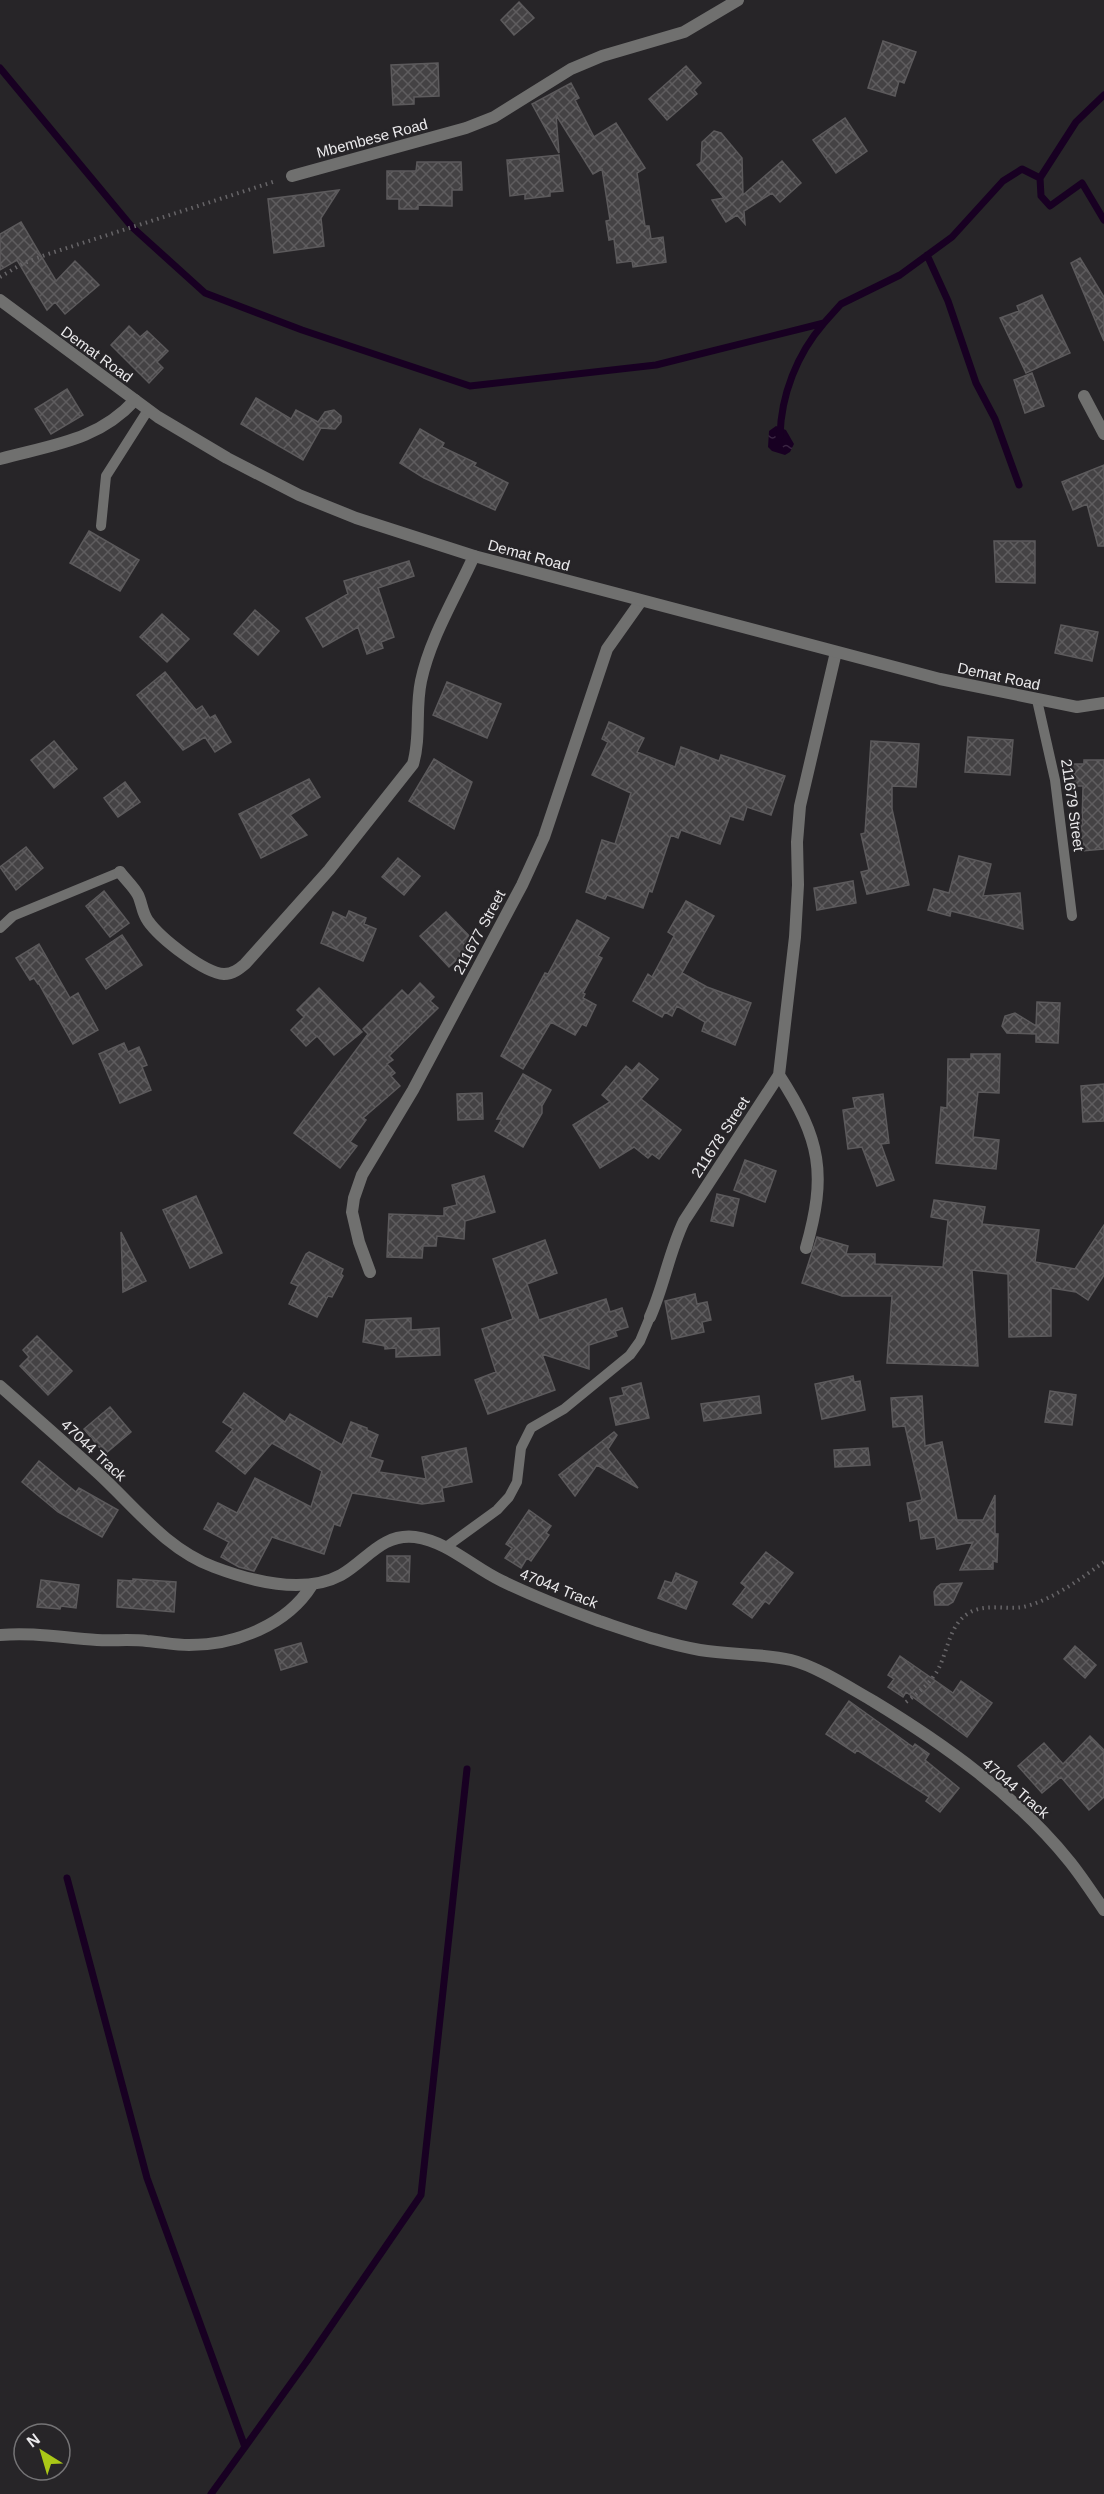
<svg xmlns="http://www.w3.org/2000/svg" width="1104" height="2494" font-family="Helvetica,sans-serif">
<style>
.water{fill:url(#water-ripples)}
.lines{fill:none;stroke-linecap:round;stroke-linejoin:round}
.stream{stroke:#180022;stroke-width:7}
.building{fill:url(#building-cross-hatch);stroke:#5c5a5c;stroke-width:1.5}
.path{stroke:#676568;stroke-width:4;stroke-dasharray:1.5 4.5;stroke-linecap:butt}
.service{stroke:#70706f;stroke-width:10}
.minor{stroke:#70706f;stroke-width:12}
.tertiary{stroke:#70706f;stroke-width:12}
.labels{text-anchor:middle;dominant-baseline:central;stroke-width:4.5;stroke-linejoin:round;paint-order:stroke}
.street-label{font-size:15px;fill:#ebeaec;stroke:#272528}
</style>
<defs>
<pattern id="water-ripples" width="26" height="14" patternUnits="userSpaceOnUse" patternTransform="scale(1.5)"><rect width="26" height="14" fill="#180022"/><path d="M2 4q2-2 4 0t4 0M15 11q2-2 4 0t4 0" fill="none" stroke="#3a2542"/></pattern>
<pattern id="building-cross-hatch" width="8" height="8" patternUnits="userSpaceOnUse" patternTransform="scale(1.5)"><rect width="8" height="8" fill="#444244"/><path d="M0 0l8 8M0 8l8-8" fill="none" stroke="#5f5d5f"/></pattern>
</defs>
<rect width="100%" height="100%" fill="#272528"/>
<path class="water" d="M776,426L786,430L794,444L790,452L785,455L772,451L768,447L769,431Z"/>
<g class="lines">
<path class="stream" d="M0,68L132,227L205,293L302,330L470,386L656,365L824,323L841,304L900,275L952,237L1003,181L1022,169L1040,178L1076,122L1104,95
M1040,178L1041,196L1050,206L1082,183L1104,220
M927,255L948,301L976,383L995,419L1019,485
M780,436C781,395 797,354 824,323
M67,1878L147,2178L245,2447
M211,2494L307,2361L421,2195L467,1769"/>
</g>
<path class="building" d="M519,2L534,18L514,35L501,20Z
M883,41L916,52L904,83L899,81L895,96L868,88Z
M438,63L439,96L414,97V104L393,105L391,65Z
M686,66L701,83L694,90L697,94L667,120L649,99Z
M571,83L579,98L575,100L594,137L616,123L645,168L637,173L645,226H649L651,239L663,237L666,262L633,267L632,261L617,263L614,239L609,240L606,221L610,220L602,169L593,174L556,115L559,153L532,104Z
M845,118L867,151L836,173L813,140Z
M714,131L721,133L742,158L743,195L782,161L801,183L780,202L772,193L744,211L745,224L737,215L726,222L712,200L724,198L697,165L701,162L702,142Z
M559,155L563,191L550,192V196L525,199V194L510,196L507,160Z
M417,162H461L462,190H452V206L418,205V209H399V199H387V171H416Z
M339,190L321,218L324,246L274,253L268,199Z
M21,222L56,281L75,261L99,285L65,314L55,302L47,310L17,260L0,270V234Z
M1080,258L1104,297V341L1071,263Z
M1042,295L1070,353L1026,373L1000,318L1019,311L1017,306Z
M129,326L140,337L147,331L168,351L157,362L163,368L149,383L111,345Z
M1032,373L1044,406L1025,413L1014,380Z
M67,389L83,415L51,434L35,409Z
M256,398L291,419L296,410L318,422L325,412L334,410L341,416V422L335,429L321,428L303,460L241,424Z
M420,429L444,443L442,447L476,463L474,466L508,483L495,510L424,478L400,463Z
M1104,465V546H1098L1087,504L1073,510L1062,482Z
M89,531L139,560L120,591L70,563Z
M994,541H1035V583L996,582Z
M409,561L414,576L378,588L394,637L381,642L383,648L367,654L358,627L323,647L306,618L348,594L344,581Z
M255,610L279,631L258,655L234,634Z
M162,614L189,639L167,662L140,637Z
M1061,625L1098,632L1092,661L1055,653Z
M165,672L196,710L202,706L210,718L215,715L231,742L215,752L205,737L183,750L137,695Z
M447,682L501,704L487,738L433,715Z
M609,722L644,738L637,752L675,767L681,747L719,761L721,755L785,776L771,815L747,807L743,820L730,816L720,844L681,830L678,838L671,835L652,892L649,891L643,908L607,895L605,899L586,892L602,840L615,844L631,793L592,775L608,742L602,739Z
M968,737L1013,740L1010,775L965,772Z
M54,741L77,769L54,788L31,760Z
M871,741L919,744L916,787L892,786V809L909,885L867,894L861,872L869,870L861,834L865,833Z
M434,759L472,782L454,829L409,801Z
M1084,760H1104V849L1082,851L1079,825L1082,824L1083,786H1071L1072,764H1084Z
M309,779L320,797L290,815L307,835L261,858L239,814Z
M125,782L140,802L118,817L104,798Z
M26,847L43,868L16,890L0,867Z
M959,856L991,864L983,896L1020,893L1023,929L951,911L950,916L928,910L934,889L949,893Z
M398,858L420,876L404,895L382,877Z
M853,881L856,903L817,910L814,888Z
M104,891L129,923L110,937L86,906Z
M686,901L714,916L682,973L707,987L751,1003L735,1045L702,1031L705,1022L677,1006L672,1016L665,1012L662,1017L633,1001L648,974L652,977L674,936L668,932Z
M349,911L366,918L364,924L376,929L363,961L321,943L333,912L346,918Z
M446,912L475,942L449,967L420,936Z
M577,920L609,938L598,956L602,958L583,993L585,994L583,998L596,1005L586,1026L582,1024L575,1035L551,1022L523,1069L501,1056L545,973L548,974Z
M122,935L142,965L106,989L86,959Z
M39,944L70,998L78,993L98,1030L73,1044L39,984H38L34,978L30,980L16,958Z
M420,983L434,997L430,1001L438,1008L389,1056L393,1060L387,1064L395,1073L391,1076L400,1086L363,1118L366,1120L350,1142L357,1146L340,1168L294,1133L368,1034L363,1029L402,990L408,996Z
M319,988L362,1032L334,1055L317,1036L306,1046L291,1030L304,1017L297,1010Z
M1037,1002L1060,1003L1058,1043L1036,1042V1034L1007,1033L1002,1026L1005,1016L1015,1013L1036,1026Z
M124,1043L128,1052L139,1047L147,1065L142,1067L151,1090L120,1103L99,1054Z
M971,1054H1000L999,1093L978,1092L973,1137L999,1140L996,1169L936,1163L941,1107L947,1108L948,1059H971Z
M639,1063L658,1079L641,1099L681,1130L659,1159L652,1154L648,1158L634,1147L600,1168L573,1125L610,1102L602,1095L626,1066L632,1071Z
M523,1074L551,1090L542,1106V1113L523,1147L495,1131L502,1119H497Z
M1104,1084V1121L1083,1122L1081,1086Z
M482,1093L483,1119L458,1120L457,1094Z
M883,1094L889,1143L881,1144L894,1180L877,1186L862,1147L848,1149L843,1110L855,1108L853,1098Z
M745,1160L776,1171L765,1202L734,1190Z
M484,1176L495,1212L465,1221L464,1239L437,1236L436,1246H423L422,1258L387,1257L389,1214L444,1216V1208L457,1205L452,1185Z
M717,1194L739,1199L733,1226L711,1221Z
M196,1196L222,1253L190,1268L163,1210Z
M934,1200L985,1207L982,1224L1039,1230L1035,1262L1075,1269L1104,1225V1275L1088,1300L1076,1292L1051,1288V1336L1009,1337L1008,1274L972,1270L978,1366L887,1363L892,1296H842L802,1283L817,1237L848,1246L846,1254H875V1264L943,1267L948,1220L931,1217Z
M121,1232L146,1281L123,1292Z
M545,1240L557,1273L527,1284L539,1320L606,1299L610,1312L622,1308L628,1327L615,1331L617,1336L589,1345V1369L542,1354L555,1390L488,1414L475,1380L496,1372L482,1329L513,1319L493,1259Z
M309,1252L343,1269L341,1274L343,1276L332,1297L328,1296L317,1317L289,1304L298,1286L291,1283L306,1254Z
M695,1294L697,1304L707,1302L711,1320L702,1322L704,1332L672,1339L665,1301Z
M411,1318V1330L439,1328L440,1355L396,1357V1348L385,1349V1346L363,1342L366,1320Z
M37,1336L72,1371L48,1395L20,1366L29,1357L23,1350Z
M853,1376L854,1382L860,1381L865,1410L822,1419L815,1384Z
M641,1383L649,1418L616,1425L610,1398L624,1395L622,1388Z
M1050,1391L1076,1395L1072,1425L1045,1422Z
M244,1393L285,1422L290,1414L342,1445L351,1422L367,1428V1430L378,1435L370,1457L383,1461L379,1472L426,1479L422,1457L466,1448L472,1482L442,1488L444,1501L422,1504L352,1493L340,1526L334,1524L324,1554L272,1537L254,1571L239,1567L221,1557L229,1542L204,1529L218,1503L237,1513L255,1478L311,1507L322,1471L272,1443L245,1474L216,1451L233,1429L223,1422Z
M759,1396L761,1413L704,1421L701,1404Z
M922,1396L925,1446L942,1442L957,1520H983L995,1495V1534H998L997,1562L993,1561V1569L960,1570L973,1542L937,1549L935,1537L921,1539L918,1519L910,1521L907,1503L922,1500L905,1426L893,1427L891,1398Z
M110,1407L131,1432L105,1454L84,1429Z
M614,1432L617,1435L608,1449L638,1488L597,1465L575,1496L559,1475Z
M868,1448L870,1465L835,1467L834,1450Z
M39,1461L76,1492L79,1488L118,1510L102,1537L58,1512L22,1482Z
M529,1510L551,1526L546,1533L549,1535L531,1561L527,1558L521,1568L505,1558L512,1548L506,1544Z
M766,1552L793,1573L769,1604L765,1601L752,1618L733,1604L746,1587L741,1583Z
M387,1556H410L409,1582L387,1581Z
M676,1573L697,1582L686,1609L658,1598L665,1581L672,1583Z
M133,1579L176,1582L174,1612L117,1607L118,1580L133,1581Z
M41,1580L79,1585L76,1608L61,1606L60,1609L37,1607Z
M962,1583L953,1602L948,1605H935L934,1592L937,1587L941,1584Z
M301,1643L307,1662L281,1670L275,1650Z
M1075,1646L1096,1665L1085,1678L1064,1659Z
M900,1656L953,1693L961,1681L992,1703L967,1737L906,1692L903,1697L888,1687L894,1679L888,1675Z
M849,1701L913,1747L915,1744L929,1754L925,1760L959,1788L940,1812L926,1801L929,1797L857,1750L855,1753L826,1734Z
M1090,1736L1104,1750V1797L1089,1810L1061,1777L1042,1793L1018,1766L1044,1743L1063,1764Z"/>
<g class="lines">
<path class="path" d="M0,277L22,264L45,255L276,181
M906,1702C918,1693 928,1685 936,1673C948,1654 948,1625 969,1613C985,1603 1006,1610 1023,1607C1053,1600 1080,1579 1104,1562"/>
<path class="service" d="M101,526L106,476L148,410
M1037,700L1055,780L1072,916
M0,928L13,916L120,872
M446,1547L497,1510L509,1497L517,1482L521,1448L531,1428L564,1409L630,1355L640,1341L650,1317"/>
<path class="minor" d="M292,176L466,128L494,117L571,69L602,56L684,32L738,0
M1084,396L1104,434
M0,459C51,445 98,441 135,400
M120,872C125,879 134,887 138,895C142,903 142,913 148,921C160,938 204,973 224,974C233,974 239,969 245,964L329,870L413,764C421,737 415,709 421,681C430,638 456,596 474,556
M779,1075C821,1140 827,1174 806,1248
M370,1272L359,1242L352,1212L354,1198L362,1175L413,1090L522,885L544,837L607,649L641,601
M650,1317C664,1286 669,1252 684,1221L779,1075L795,937L798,885L797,842L800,806L836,652
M0,1386C33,1415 66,1444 98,1473C135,1507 166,1549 214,1567C251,1581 304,1595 341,1575C366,1561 382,1533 415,1537C449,1542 472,1567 502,1581C533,1596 566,1609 599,1621C632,1632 665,1644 700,1650C729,1655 761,1653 791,1660C816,1666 850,1688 873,1701C944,1744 1017,1796 1070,1862C1082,1877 1093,1894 1104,1910
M0,1635C33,1632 64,1638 97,1640C113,1641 131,1639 147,1641C161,1642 175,1645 189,1645C236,1645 287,1625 312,1585"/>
<path class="tertiary" d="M0,300L158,417L227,458L299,495L356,518L474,556L940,679L1077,707L1104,703"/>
</g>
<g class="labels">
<g class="street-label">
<text transform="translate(372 138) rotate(-15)">Mbembese Road</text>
<text transform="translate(97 354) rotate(36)">Demat Road</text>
<text transform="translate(529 555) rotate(15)">Demat Road</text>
<text transform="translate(999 676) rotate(12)">Demat Road</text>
<text transform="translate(1073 805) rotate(82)">211679 Street</text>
<text transform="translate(479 932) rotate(-62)">211677 Street</text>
<text transform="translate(720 1137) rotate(-57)">211678 Street</text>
<text transform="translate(94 1450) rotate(43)">47044 Track</text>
<text transform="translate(559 1588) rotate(22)">47044 Track</text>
<text transform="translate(1016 1788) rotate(41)">47044 Track</text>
</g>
</g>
<g transform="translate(42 2452) rotate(323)"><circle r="28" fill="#272528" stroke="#757476" stroke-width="1.5"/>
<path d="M0-4.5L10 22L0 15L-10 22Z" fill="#aac717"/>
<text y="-9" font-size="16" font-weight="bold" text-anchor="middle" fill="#ebeaec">N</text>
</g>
</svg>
